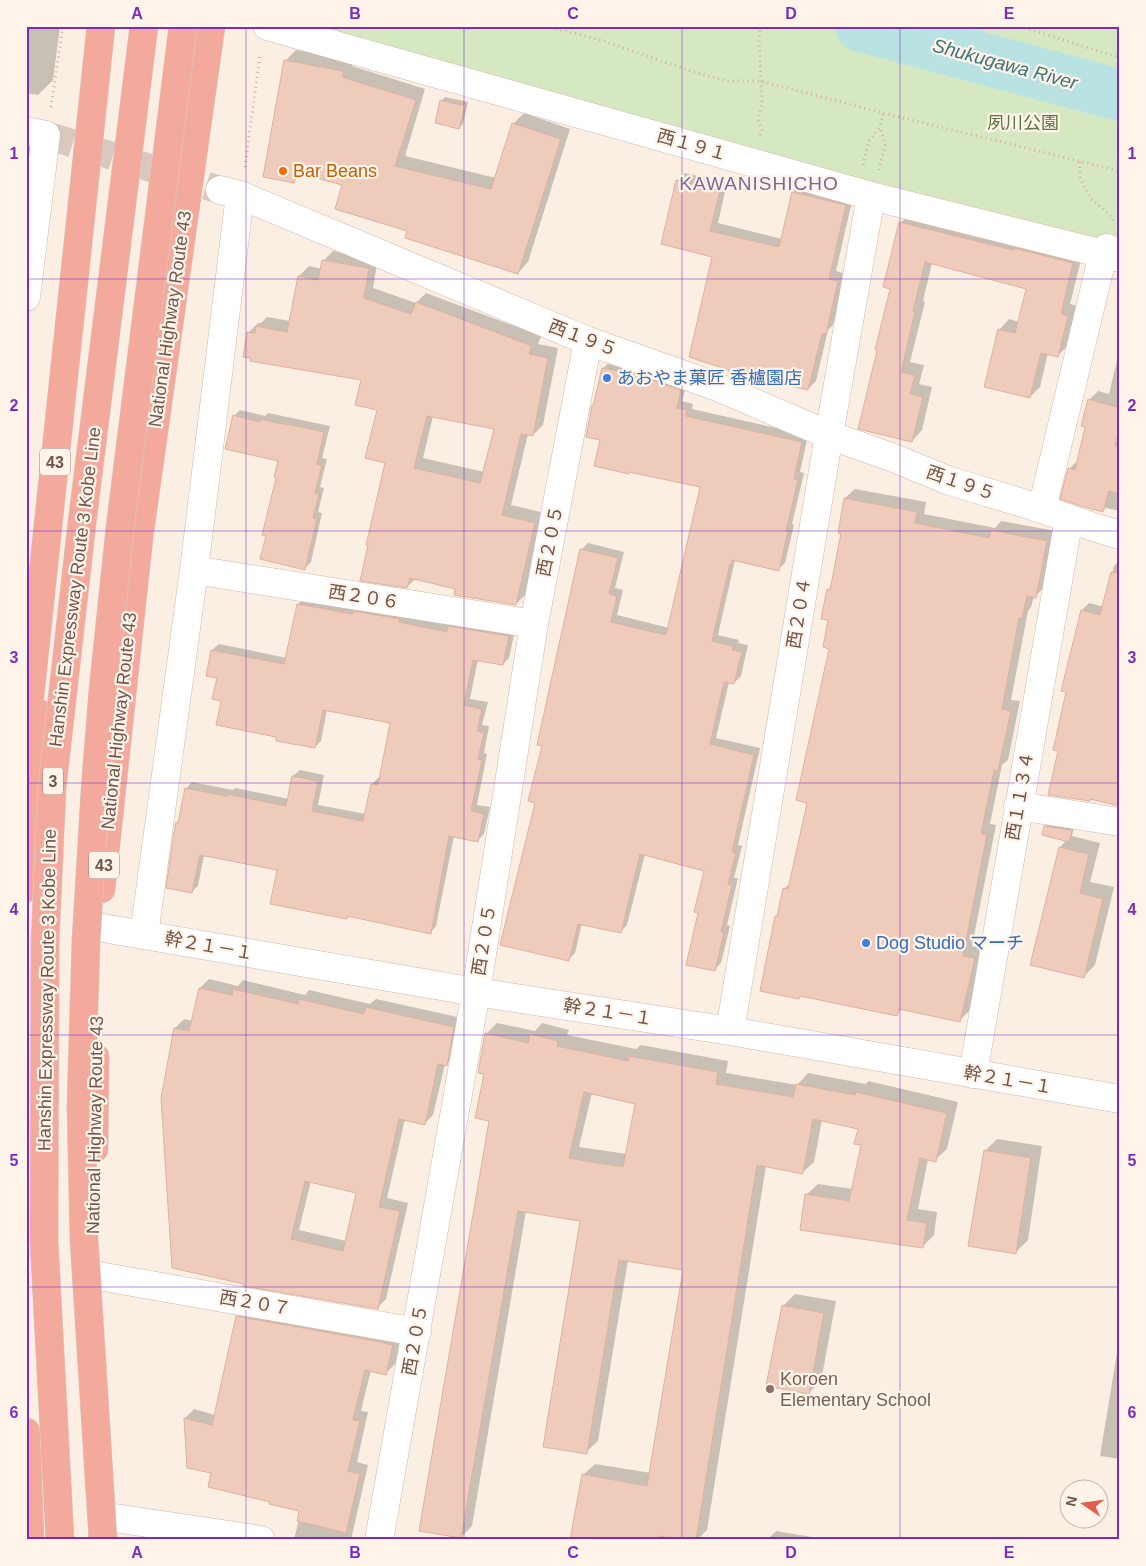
<svg xmlns="http://www.w3.org/2000/svg" width="1146" height="1566" font-family="Arial,'Noto Sans JP',sans-serif">
<style>
.green{fill:#d5e8c2}
.shadow{fill:#0003;fill-rule:evenodd}
.lines{fill:none;stroke-linecap:round;stroke-linejoin:round}
.river{stroke:#b9e2e3;stroke-width:52}
.building{fill:#efcbbc;stroke:#e1b09d;fill-rule:evenodd}
.street-tunnel{stroke:#d9c8bd;stroke-width:28;stroke-dasharray:28 14;stroke-linecap:butt}
.street-casing{stroke:#ceb8ad;stroke-width:29}
.secondary-casing{stroke:#d1b8ab;stroke-width:29}
.highway-casing{stroke:#d8cfcc;stroke-width:29}
.path{stroke:#d4ae9f;stroke-width:3;stroke-dasharray:1 4;stroke-linecap:butt}
.street{stroke:#fff;stroke-width:28}
.secondary{stroke:#fff;stroke-width:28}
.highway{stroke:#f3aa9d;stroke-width:28}
.highway-bridge-casing{stroke:#d8cfcc;stroke-width:29;stroke-linecap:butt}
.highway-bridge{stroke:#f3aa9d;stroke-width:28}
.grid{fill:none;stroke:#7b2cbf;stroke-width:1;stroke-opacity:0.55}
.food-dot{fill:#e8710a;stroke:#fef4e9;stroke-width:2}
.shop-dot{fill:#3f7fe0;stroke:#fef4e9;stroke-width:2}
.education-dot{fill:#8d6e63;stroke:#fef4e9;stroke-width:2}
.labels{text-anchor:middle;dominant-baseline:central;stroke-width:4.5;stroke-linejoin:round;paint-order:stroke}
.shield{fill:#fef4e9;stroke:#9c847a;stroke-width:1}
.shield-label{font-size:16px;font-weight:bold;fill:#72544a}
.park-label{font-size:18px;fill:#587843;stroke:#fef4e9}
.street-label{font-size:18px;fill:#72544a;stroke:#fef4e9}
.food-label{font-size:18px;fill:#c56008;stroke:#fef4e9;text-anchor:start}
.shop-label{font-size:18px;fill:#366cbe;stroke:#fef4e9;text-anchor:start}
.education-label{font-size:18px;fill:#785e54;stroke:#fef4e9;text-anchor:start}
.water-label{font-size:19px;font-style:italic;fill:#3f7377;stroke:#fef4e9}
.neighbourhood-label{font-size:19px;letter-spacing:1px;fill:#806695;stroke:#fef4e9}
.neatline{fill:none;stroke:#7b2cbf;stroke-width:2}
.grid-label{font-size:16px;text-anchor:middle;font-weight:bold;fill:#7b2cbf}
</style>
<rect width="100%" height="100%" fill="#fbefe3"/>
<path class="green" d="M324,26H1120V245L804,167L345,43Z"/>
<path class="shadow" d="M26,26H60L53,80L38,95L26,93Z
M296,50L353,60L352,66L425,89L405,156L496,178L513,124L524,113L570,129L528,262L518,273L408,230L344,184L303,173L294,181L285,61Z
M445,97L468,102L463,124L459,128L441,101Z
M26,142L35,143L31,172L26,177Z
M685,173L727,183L718,223L782,239L793,192L801,184L853,197L836,271L846,274L833,325L828,330L816,381L808,389L714,256L677,181Z
M911,213L1083,252L1070,304L1078,306L1068,345L1058,356L1048,353L1040,387L1030,397L999,330L1009,319L1019,322L1027,288L932,263L923,301L925,302L910,362L924,365L919,384L932,387L922,430L912,441L879,350L891,288L900,223Z
M333,251L378,258L373,288L416,303L426,293L541,336L538,344L558,348L543,425L533,435L528,434L511,505L545,513L526,594L516,604L416,578L407,587L378,409L362,379L248,333L258,323H261L267,317L290,321L299,276L309,266L322,269L323,261ZM433,416L495,428L484,472L423,458Z
M1120,348V511L1106,508L1103,510L1069,469L1078,460L1087,426L1089,400L1098,391L1109,394Z
M610,362L687,384L682,401L693,404L692,409L808,435L800,472L804,473L792,524L794,525L785,563L778,569L735,560L718,635L739,640L738,643L748,645L741,676L734,683L729,682L716,738L760,748L738,845L742,846L734,878H738L727,925L730,926L721,963L714,970L699,912L705,870L645,854L627,925L620,932L582,923L575,953L568,960L536,802L543,745L581,550L588,543L624,552L615,588L623,590L617,615L669,628L701,486L602,440L593,406L595,404L603,368Z
M240,410L265,416L268,413L330,426L322,458L327,459L320,487L324,488L318,512L322,513L311,562L305,568L268,535L279,460L234,416Z
M855,489L926,502L924,514L995,528L1001,521L1056,531L1045,587L1035,596H1034L1031,607L1028,611L1011,700L1020,701L1008,760L1002,765L990,824L996,825L972,946L984,949L969,1011L960,1020L902,1008L897,1014L801,995L799,998L777,916L779,914L784,889L790,883L808,802L830,648L828,590L832,586L843,532H839L845,498Z
M1120,560V805L1091,798L1089,800L1060,750L1068,691L1082,610L1089,603L1104,607L1114,566Z
M304,598L450,625L455,620L515,630L509,658L503,664L478,659L470,699L488,702L482,725L489,726L484,753L487,754L477,805L490,807L484,834L478,840L454,836L436,926L430,933L348,915L346,917L278,869L204,855L198,886L191,892L177,823L180,820L186,789L192,782L233,790L235,788L289,799L293,776L300,770L324,775L318,805L366,814L372,784L378,778H381L392,722L327,710L321,741L315,747L278,736L223,700L212,650L219,644L287,658L298,604Z
M1049,823L1074,827L1072,836L1100,843L1090,882L1114,887L1095,965L1083,977L1060,847L1067,840L1045,826Z
M209,979L238,986L243,980L305,995L309,990L370,1004L376,999L462,1018L456,1055L447,1064H445L433,1115L424,1124L405,1119L387,1198L408,1203L386,1299L377,1308L245,1285L175,1028L184,1019L193,1021L200,988ZM311,1181L358,1192L346,1241L299,1230Z
M497,1023L535,1031L542,1023L569,1030L567,1035L636,1049L641,1045L728,1061L726,1073L797,1085L808,1073L866,1084L868,1081L958,1102L947,1149L935,1160L928,1159L918,1209L937,1212L934,1235L922,1247L806,1195L818,1184L853,1189L862,1144L859,1128L822,1120L814,1162L802,1173L766,1166L707,1530L697,1540H687L668,1536L667,1540H572L583,1475L595,1464L651,1473L684,1269L628,1260L598,1441L586,1452L581,1220L526,1211L472,1526L461,1537L490,1120L486,1073V1034ZM592,1093L636,1103L627,1154L579,1147Z
M997,1139L1042,1146L1028,1240L1016,1252L985,1151Z
M795,1294L836,1301L821,1381L809,1393L783,1306Z
M246,1308L402,1336L395,1364L386,1373L371,1370L361,1411L368,1412L357,1462L368,1465L351,1540H294L301,1510L271,1501L212,1472L188,1467L185,1418L194,1409L215,1415L237,1317Z
M1120,1335V1459L1100,1456Z
M776,1531L830,1540H767Z"/>
<g class="lines">
<path class="river" d="M861,26L1120,95"/>
</g>
<path class="building" d="M284,60L343,71L342,77L416,100L395,166L491,189L512,123L561,139L518,274L405,238L407,231L335,209L342,185L296,172L294,183L263,177Z
M440,100L465,106L459,129L435,123Z
M676,180L720,191L710,231L779,247L792,192L846,205L829,279L838,281L826,334H822L808,390L752,378L689,357L712,257L661,244Z
M899,222L1013,250L1014,248L1073,263L1061,314L1068,316L1058,357L1041,353L1030,398L984,387L998,329L1015,333L1026,289L925,262L913,311L915,312L901,372L915,375L910,394L923,397L912,442L858,429L877,351L875,350L890,289L883,287Z
M322,260L369,268L364,298L411,314L416,302L532,346L529,354L548,358L533,436L521,434L502,515L535,523L516,605L454,595L455,589L410,578L407,588L360,581L368,545H366L385,463L365,458L377,410L355,405L361,380L250,361V358L243,357L247,332L255,333L256,326L287,332L298,276L318,280ZM427,416L494,429L480,483L414,468Z
M602,368L635,374L681,390L677,408L687,410L686,416L802,442L794,479L798,480L786,531H788L779,571L732,560L731,565L730,564L712,641L733,646L732,650L742,652L734,684L724,682L710,744L754,755L732,852L736,853L728,884L732,885L721,932L724,933L715,971L686,965L698,913L694,912L704,871L640,854L621,933L578,924L569,961L500,945L535,803L528,801L542,746L537,745L580,549L618,558L609,594L617,596L611,622L666,635L700,487L629,472V474L594,466L600,440L586,437L592,405L593,406Z
M1088,399L1120,408V426L1115,446L1120,447V494L1109,491L1103,512L1084,507L1060,499L1068,468L1075,470L1085,427L1081,426Z
M233,415L260,422V419L287,425V424L324,432L317,464L322,465L315,493L319,494L313,518L317,519L305,570L260,559L266,536L262,535L276,478L274,477L278,461L225,449Z
M844,498L917,512L915,523L989,538L991,530L1047,541L1036,598L1027,596L1022,618H1019L1002,709L1011,711L998,771L994,770L981,834L987,835L963,956L975,958L960,1022L899,1009L897,1016L800,996L799,999L760,991L775,916H777L783,888L788,889L807,803L796,800L829,649L823,647L828,620L821,619L827,589L830,590L841,533H838Z
M1111,572L1120,573V806L1090,799V801L1048,795L1058,751L1053,750L1066,692L1061,691L1081,610L1100,615Z
M297,604L353,614V611L400,619L399,622L447,632L448,626L509,636L503,665L473,660L464,705L482,709L477,731L484,733L478,759L482,760L471,811L484,814L478,842L449,836L431,934L347,916V919L270,904L277,870L200,855L192,893L166,888L174,832L176,822L178,823L185,788L227,796V794L286,806L292,776L318,781L312,811L363,821L371,784L378,785L390,723L323,710L315,748L276,741V737L216,725L221,701L212,699L217,678L206,676L211,650L284,664Z
M1044,826L1072,830L1069,842L1042,835Z
M1059,847L1089,854L1080,893L1103,899L1084,978L1030,965Z
M199,988L232,995L233,989L298,1004L299,999L364,1014L366,1007L454,1027L447,1066L438,1064L425,1125L399,1119L379,1207L400,1211L378,1309L243,1286L244,1284L172,1268L161,1098L174,1028L189,1031ZM305,1181L356,1193L343,1251L291,1239Z
M485,1033L528,1043L530,1034L558,1041L557,1046L628,1061L629,1056L718,1072L716,1084L793,1097L796,1084L855,1095L856,1092L947,1113L936,1162L920,1158L907,1220L927,1223L923,1248L800,1230L805,1194L849,1201L861,1145L854,1144L858,1129L813,1119L803,1174L757,1165L696,1540H680L659,1536V1540H570L582,1474L647,1486L683,1270L619,1260L587,1454L543,1447L580,1221L518,1211L461,1538L419,1531L489,1121L475,1118L484,1074L478,1073ZM584,1092L635,1104L623,1167L569,1158Z
M984,1150L1031,1158L1016,1254L968,1246Z
M782,1305L824,1313L809,1394L766,1386Z
M236,1316L370,1340L393,1345L386,1375L365,1370L353,1420L360,1421L348,1471L360,1474L346,1533L297,1521L299,1511L269,1504L270,1502L208,1487L211,1473L187,1468L184,1418L212,1425Z"/>
<g class="lines">
<path class="street-tunnel" d="M46,135L220,190"/>
<defs>
<path id="street" d="M267,26L871,196L1120,258
M26,131L46,135L26,297
M220,190L240,195L588,341L715,386L829,435L891,457L950,481L1042,509L1096,528L1120,535
M1042,509L1103,254L1107,248
M194,570L534,624
M1018,806L1120,822
M144,935L194,570L240,195
M973,1074L1069,518
M93,1275L417,1332
M108,1517L261,1540
M379,1540L476,992L534,624L588,341"/>
<path id="secondary" d="M97,927L476,992L730,1031L1120,1099
M730,1031L829,435L871,196"/>
<path id="highway" d="M26,733L101,26
M26,888L38,713
M101,889L139,537L211,26
M94,1149L95,1057
M26,1432L30,1540"/>
</defs>
<use href="#street" class="street-casing"/>
<use href="#secondary" class="secondary-casing"/>
<use href="#highway" class="highway-casing"/>
<path class="path" d="M546,26L601,40L687,70L727,81H760L883,113L1120,171
M1020,26L1120,58
M51,107L63,26
M760,135L762,131L758,119L762,102L759,42L760,26
M1080,162V178L1091,199L1113,218V221
M863,165L869,141L880,127L883,113
M245,167L260,55
M879,170L885,145L880,127"/>
<use href="#street" class="street"/>
<use href="#secondary" class="secondary"/>
<use href="#highway" class="highway"/>
<defs>
<path id="highway-bridge" d="M60,1540L44,1240L45,942L52,788L82,523L144,26
M103,1540L84,1239L81,1105L86,941L95,791L103,690L120,528L183,26"/>
</defs>
<use href="#highway-bridge" class="highway-bridge-casing"/>
<use href="#highway-bridge" class="highway-bridge"/>
</g>
<path class="grid" d="M246,26V1540M464,26V1540M682,26V1540M900,26V1540M26,279H1120M26,531H1120M26,783H1120M26,1035H1120M26,1287H1120"/>
<circle class="food-dot" cx="283" cy="171" r="5"/>
<g class="shop-dot">
<circle cx="607" cy="378" r="5"/>
<circle cx="866" cy="943" r="5"/>
</g>
<circle class="education-dot" cx="770" cy="1389" r="5"/>
<g class="labels">
<g class="shield">
<rect x="40" y="448.5" width="30" height="27" rx="4"/>
<rect x="43" y="767.5" width="20" height="27" rx="4"/>
<rect x="89" y="851.5" width="30" height="27" rx="4"/>
</g>
<g class="shield-label">
<text x="55" y="462">43</text>
<text x="53" y="781">3</text>
<text x="104" y="865">43</text>
</g>
<g class="park-label">
<text x="1023" y="123">夙川公園</text>
</g>
<g class="street-label">
<text transform="translate(692 145) rotate(16)">西１９１</text>
<text transform="translate(170 319) rotate(-82)">National Highway Route 43</text>
<text transform="translate(583 338) rotate(21)">西１９５</text>
<text transform="translate(961 483) rotate(19)">西１９５</text>
<text transform="translate(550 541) rotate(-79)">西２０５</text>
<text transform="translate(75 587) rotate(-83)">Hanshin Expressway Route 3 Kobe Line</text>
<text transform="translate(364 597) rotate(9)">西２０６</text>
<text transform="translate(799 613) rotate(-81)">西２０４</text>
<text transform="translate(119 721) rotate(-84)">National Highway Route 43</text>
<text transform="translate(1020 796) rotate(-80)">西１１３４</text>
<text transform="translate(484 940) rotate(-81)">西２０５</text>
<text transform="translate(209 946) rotate(10)">幹２１－１</text>
<text transform="translate(47 990) rotate(-89)">Hanshin Expressway Route 3 Kobe Line</text>
<text transform="translate(608 1012) rotate(9)">幹２１－１</text>
<text transform="translate(1008 1080) rotate(10)">幹２１－１</text>
<text transform="translate(95 1125) rotate(-89)">National Highway Route 43</text>
<text transform="translate(255 1303) rotate(10)">西２０７</text>
<text transform="translate(415 1340) rotate(-80)">西２０５</text>
</g>
<g class="food-label">
<text x="293" y="171">Bar Beans</text>
</g>
<g class="shop-label">
<text x="617" y="378">あおやま菓匠 香櫨園店</text>
<text x="876" y="943">Dog Studio マーチ</text>
</g>
<g class="education-label">
<text x="780" y="1379">Koroen<tspan x="780" dy="21">Elementary School</tspan></text>
</g>
<g class="water-label">
<text transform="translate(1005 64) rotate(15)">Shukugawa River</text>
</g>
<g class="neighbourhood-label">
<text x="759" y="183">KAWANISHICHO</text>
</g>
</g>
<rect width="1146" height="1566" fill="none" stroke="#fef4e9" stroke-width="55"/>
<g transform="translate(1084 1504) rotate(283)"><circle r="24" fill="#fef4e9" stroke="#c6b4a9"/>
<path d="M0-4L9 19L0 12L-9 19Z" fill="#e05f4d"/>
<text y="-8" font-size="14" font-weight="bold" text-anchor="middle" fill="#72544a">N</text>
</g>
<rect x="28" y="28" width="1090" height="1510" class="neatline"/>
<g class="grid-label">
<text x="137" y="19">A</text>
<text x="355" y="19">B</text>
<text x="573" y="19">C</text>
<text x="791" y="19">D</text>
<text x="1009" y="19">E</text>
<text x="14" y="159">1</text>
<text x="1132" y="159">1</text>
<text x="14" y="411">2</text>
<text x="1132" y="411">2</text>
<text x="14" y="663">3</text>
<text x="1132" y="663">3</text>
<text x="14" y="915">4</text>
<text x="1132" y="915">4</text>
<text x="14" y="1166">5</text>
<text x="1132" y="1166">5</text>
<text x="14" y="1418">6</text>
<text x="1132" y="1418">6</text>
<text x="137" y="1558">A</text>
<text x="355" y="1558">B</text>
<text x="573" y="1558">C</text>
<text x="791" y="1558">D</text>
<text x="1009" y="1558">E</text>
</g>
</svg>
